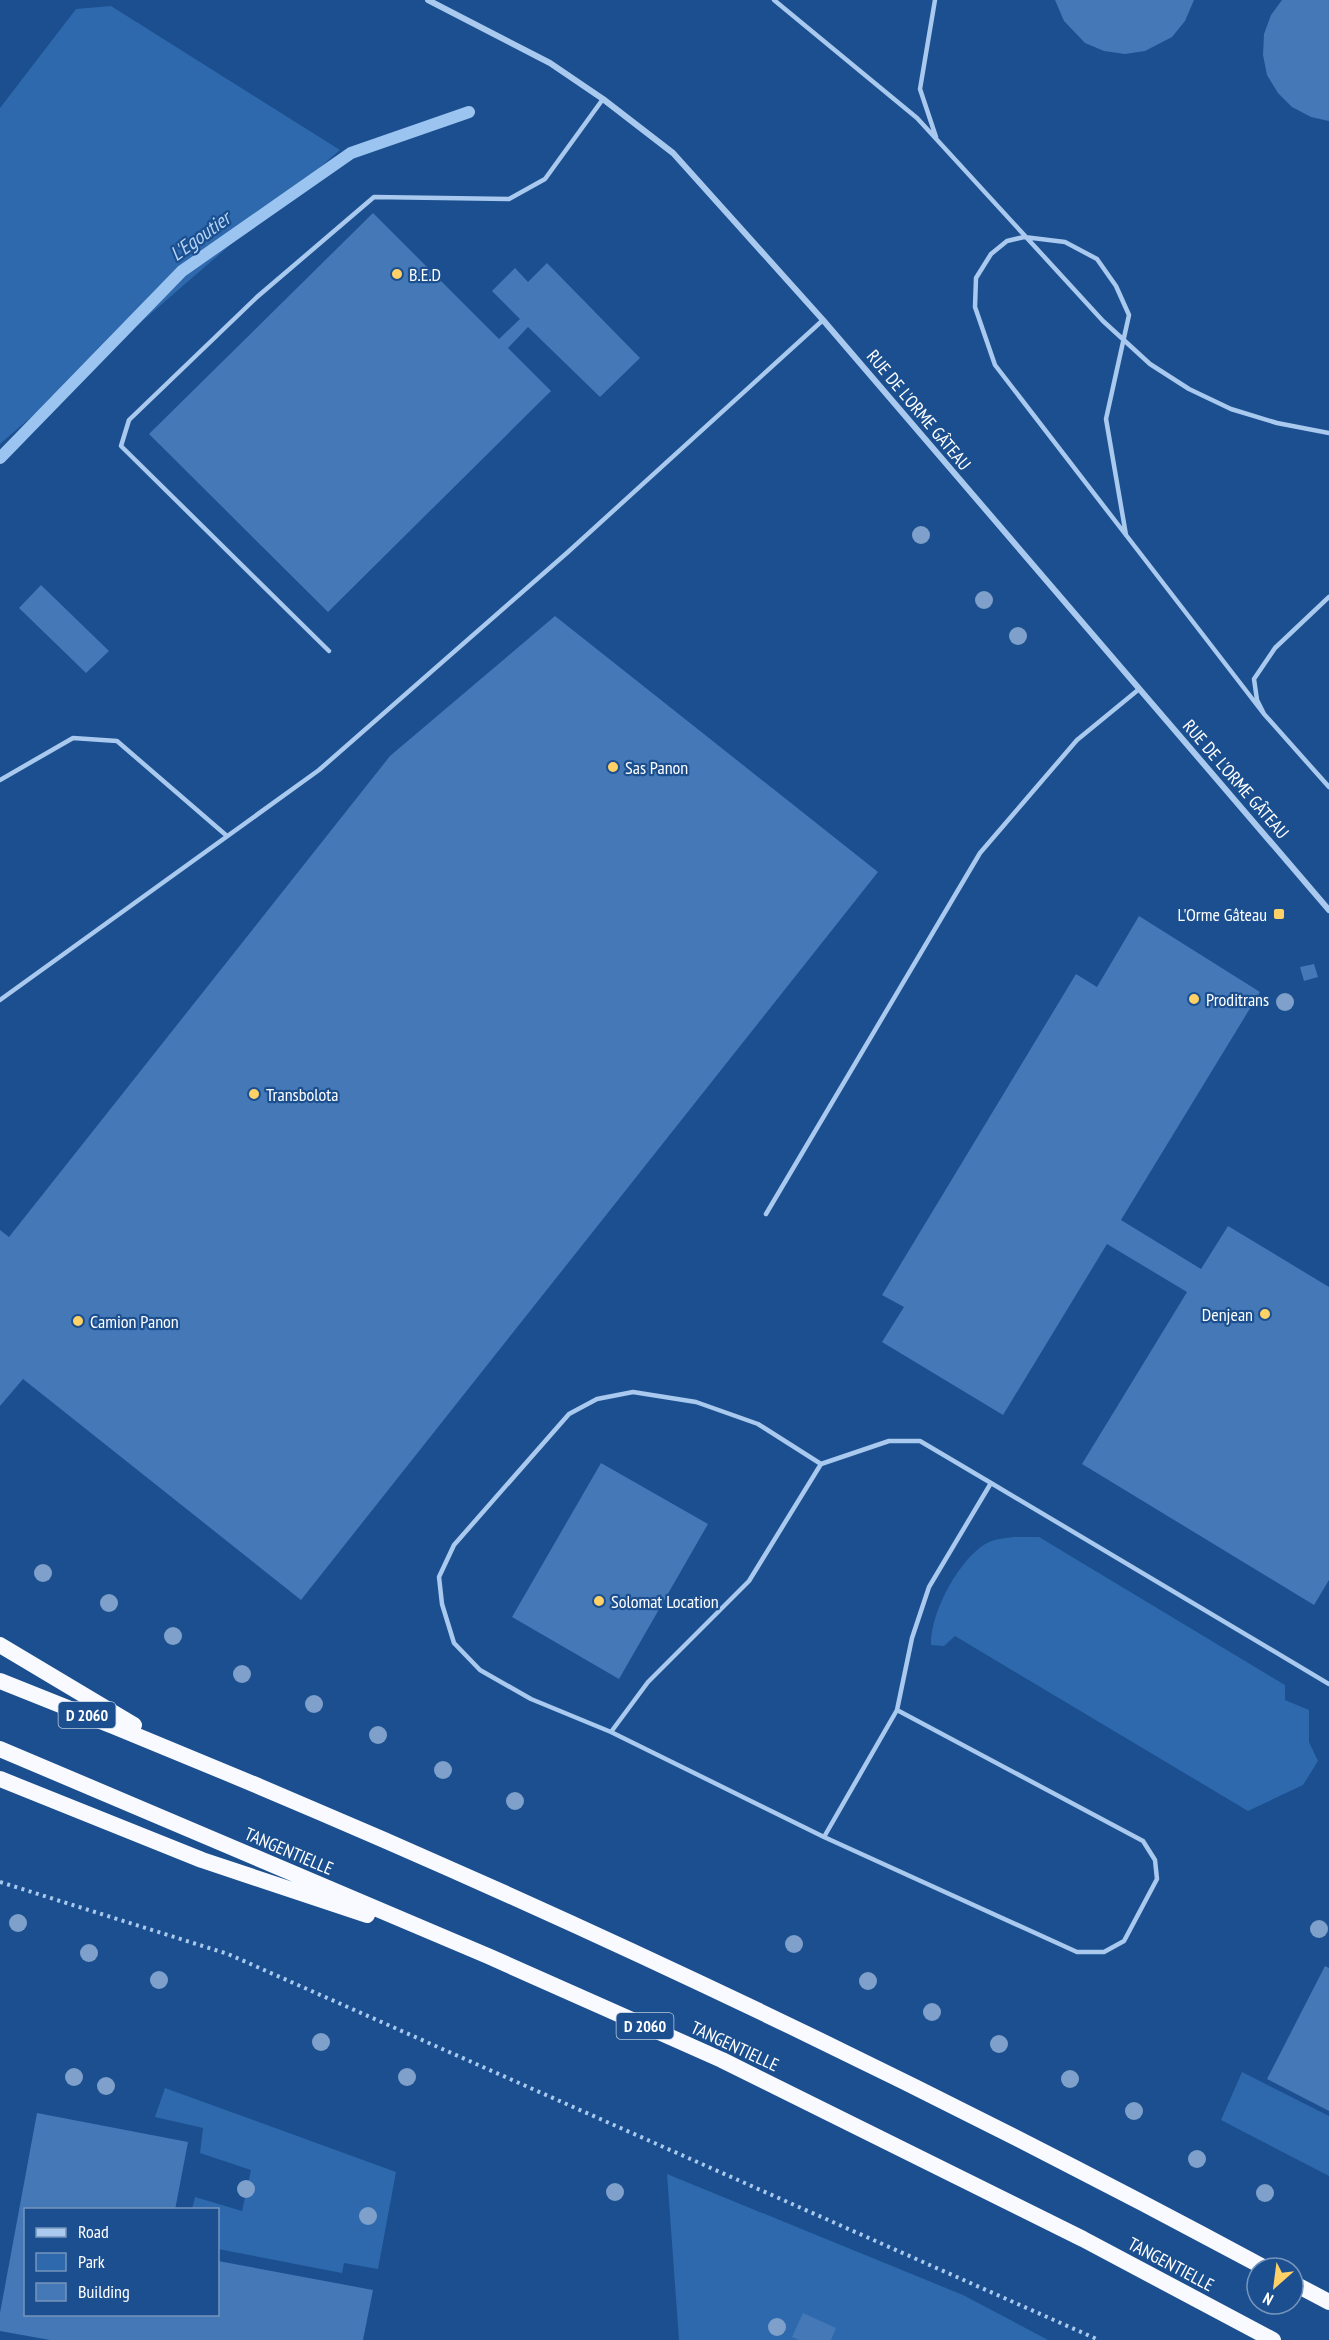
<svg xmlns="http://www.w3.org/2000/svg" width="1329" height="2340" font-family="'PT Sans Narrow',sans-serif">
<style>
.green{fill:#2e69ad}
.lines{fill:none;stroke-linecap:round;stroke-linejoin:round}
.stream{stroke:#9cc4f0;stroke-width:12}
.building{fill:#4478b7}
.path{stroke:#a9c9ee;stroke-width:4;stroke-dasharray:3 4.5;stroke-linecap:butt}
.service{stroke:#a9c9ee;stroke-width:4.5}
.minor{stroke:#a9c9ee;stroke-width:6}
.trunk{stroke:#f8faff;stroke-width:16}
.tree{fill:#7ea0ca}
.poi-dot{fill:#ffd166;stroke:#1b4f8f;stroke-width:2}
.labels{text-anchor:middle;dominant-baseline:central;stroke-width:4.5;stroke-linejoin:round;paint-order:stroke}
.shield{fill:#1b4f8f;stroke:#bbcadd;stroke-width:1.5}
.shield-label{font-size:16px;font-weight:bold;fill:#fff}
.poi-label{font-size:18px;fill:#fff;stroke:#1b4f8f;text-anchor:start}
.street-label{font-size:18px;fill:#fff;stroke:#1b4f8f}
.water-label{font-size:20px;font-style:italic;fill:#b5d3f5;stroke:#1b4f8f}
</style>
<rect width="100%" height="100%" fill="#1b4f8f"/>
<path class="green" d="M111,6L340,150L0,444V108L76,9Z
M1013,1537H1039L1285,1685V1700L1309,1710V1742L1318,1761L1303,1785L1248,1811L955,1636L944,1646L931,1645C930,1613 960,1556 989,1542C996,1539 1006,1538 1013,1537Z
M1242,2072L1329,2116V2176L1221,2120Z
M165,2088L396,2172L378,2269L344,2263L342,2273L218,2249V2210L192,2209L195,2197L242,2211L251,2170L200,2153L203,2128L155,2117Z
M667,2174L963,2295L1048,2340H679Z"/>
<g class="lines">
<path class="stream" d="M0,458L182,271L351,153L469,112"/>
</g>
<path class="building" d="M1055,0H1194L1185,21L1172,37L1145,51L1125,54L1104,51L1085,43L1064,21Z
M1282,0H1329V121L1311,117L1292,107L1278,93L1267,75L1263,55L1264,34L1271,15Z
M373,213L499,339L520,319L492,291L515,268L528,282L547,263L640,358L600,397L528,327L508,348L551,391L328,612L149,434Z
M41,585L109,651L86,673L19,608Z
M555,616L878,872L301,1600L23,1379L0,1406V1230L9,1237L390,756Z
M1139,916L1260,992L1121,1220L1201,1269L1228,1226L1329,1287V1580L1314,1605L1082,1464L1187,1292L1107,1244L1003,1415L882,1342L904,1307L882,1295L1076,974L1097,987Z
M1314,964L1318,977L1304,981L1300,967Z
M601,1463L708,1524L619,1679L512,1617Z
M1325,1966L1329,1968V2111L1267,2079Z
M37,2113L188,2142L175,2210H26V2314H218V2261L373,2290L363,2340H50L0,2331V2313Z
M803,2313L836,2328L831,2340H799L792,2337Z"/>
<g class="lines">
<path class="path" d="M0,1882L228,1954L1099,2340"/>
<path class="service" d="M774,0L917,118L1103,321L1150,364L1189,389L1231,409L1277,423L1329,433
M935,0L920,89L936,137
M1126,535L1106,419L1129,315L1116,286L1097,259L1065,242L1024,237L1007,241L991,254L976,278L975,307L995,365L1126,535L1264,714
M1329,597L1275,648L1254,679L1257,700L1264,714L1329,787
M329,651L121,446L129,420L257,297L374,197L509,199L545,179L603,99
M0,780L73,738L117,741L227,836
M0,1000L319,770L568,552L823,320
M766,1214L980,853L1077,740L1138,690
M821,1464L758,1424L696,1402L633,1392L597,1399L569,1414L454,1545L439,1577L442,1604L454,1643L480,1670L531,1699L611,1732L824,1837L1077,1952H1104L1124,1941L1157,1879L1155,1860L1143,1841L897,1710
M611,1732L648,1682L749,1581L821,1464L889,1441H920L991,1483
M824,1837L897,1710L912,1638L929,1587L991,1483L1329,1684"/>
<path class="minor" d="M428,0L550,63L603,99L673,153L823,320L1329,910"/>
<path class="trunk" d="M0,1645L134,1725
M0,1681C433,1851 856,2048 1265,2268
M0,1749L488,1956L722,2060L1083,2239L1273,2340
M0,1779L202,1860L367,1915
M1293,2283L1329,2302"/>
</g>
<g class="tree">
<circle cx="921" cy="535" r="9"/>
<circle cx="984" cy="600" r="9"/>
<circle cx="1018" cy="636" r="9"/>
<circle cx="1285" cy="1002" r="9"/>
<circle cx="43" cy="1573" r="9"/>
<circle cx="109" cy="1603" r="9"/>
<circle cx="173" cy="1636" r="9"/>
<circle cx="242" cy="1674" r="9"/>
<circle cx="314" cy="1704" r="9"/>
<circle cx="378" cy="1735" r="9"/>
<circle cx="443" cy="1770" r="9"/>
<circle cx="515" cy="1801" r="9"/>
<circle cx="18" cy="1923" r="9"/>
<circle cx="1319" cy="1929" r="9"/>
<circle cx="794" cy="1944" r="9"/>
<circle cx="89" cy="1953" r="9"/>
<circle cx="159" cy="1980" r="9"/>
<circle cx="868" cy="1981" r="9"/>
<circle cx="932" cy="2012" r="9"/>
<circle cx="321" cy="2042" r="9"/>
<circle cx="999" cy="2044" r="9"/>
<circle cx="74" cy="2077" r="9"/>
<circle cx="407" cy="2077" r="9"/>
<circle cx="1070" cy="2079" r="9"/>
<circle cx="106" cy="2086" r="9"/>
<circle cx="1134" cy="2111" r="9"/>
<circle cx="1197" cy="2159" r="9"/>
<circle cx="246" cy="2189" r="9"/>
<circle cx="615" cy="2192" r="9"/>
<circle cx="1265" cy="2193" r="9"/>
<circle cx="368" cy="2216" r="9"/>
<circle cx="777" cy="2327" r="9"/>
</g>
<g class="poi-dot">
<circle cx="397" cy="274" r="6"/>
<circle cx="613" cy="767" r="6"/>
<rect x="1273" y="908" width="12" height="12" rx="3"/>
<circle cx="1194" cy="999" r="6"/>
<circle cx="254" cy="1094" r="6"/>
<circle cx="1265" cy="1314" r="6"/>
<circle cx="78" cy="1321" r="6"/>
<circle cx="599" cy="1601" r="6"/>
</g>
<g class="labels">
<g class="shield">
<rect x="58.5" y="1702" width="57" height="26" rx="4.5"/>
<rect x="616.5" y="2013" width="57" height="26" rx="4.5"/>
</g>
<g class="shield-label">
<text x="87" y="1715">D 2060</text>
<text x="645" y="2026">D 2060</text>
</g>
<g class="poi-label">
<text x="409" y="274">B.E.D</text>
<text x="625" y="767">Sas Panon</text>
<text x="1267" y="914" text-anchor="end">L'Orme Gâteau</text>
<text x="1206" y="999">Proditrans</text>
<text x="266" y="1094">Transbolota</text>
<text x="1253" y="1314" text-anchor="end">Denjean</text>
<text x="90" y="1321">Camion Panon</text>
<text x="611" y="1601">Solomat Location</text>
</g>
<g class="street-label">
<text transform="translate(919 410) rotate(50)">RUE DE L'ORME GÂTEAU</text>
<text transform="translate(1236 779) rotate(49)">RUE DE L'ORME GÂTEAU</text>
<text transform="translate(289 1851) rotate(23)">TANGENTIELLE</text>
<text transform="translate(735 2046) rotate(25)">TANGENTIELLE</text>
<text transform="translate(1171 2264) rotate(28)">TANGENTIELLE</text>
</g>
<g class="water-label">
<text transform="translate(200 236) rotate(-36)">L'Egoutier</text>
</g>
</g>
<rect x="24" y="2208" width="195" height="108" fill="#1b4f8f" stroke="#7695bc" stroke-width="1.5"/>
<rect x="36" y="2228" width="30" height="9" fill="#a9c9ee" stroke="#7695bc" stroke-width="1.5"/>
<text x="78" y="2238" font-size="18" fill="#ffffff">Road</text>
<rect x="36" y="2253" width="30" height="18" fill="#2e69ad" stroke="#7695bc" stroke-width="1.5"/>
<text x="78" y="2268" font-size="18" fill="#ffffff">Park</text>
<rect x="36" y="2283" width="30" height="18" fill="#4478b7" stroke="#7695bc" stroke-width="1.5"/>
<text x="78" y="2298" font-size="18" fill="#ffffff">Building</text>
<g transform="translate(1275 2286) rotate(208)"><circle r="28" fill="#1b4f8f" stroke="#7695bc" stroke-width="1.5"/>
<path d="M0-4.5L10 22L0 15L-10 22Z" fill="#ffd166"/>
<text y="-9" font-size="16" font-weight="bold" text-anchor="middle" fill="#ffffff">N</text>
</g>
</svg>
